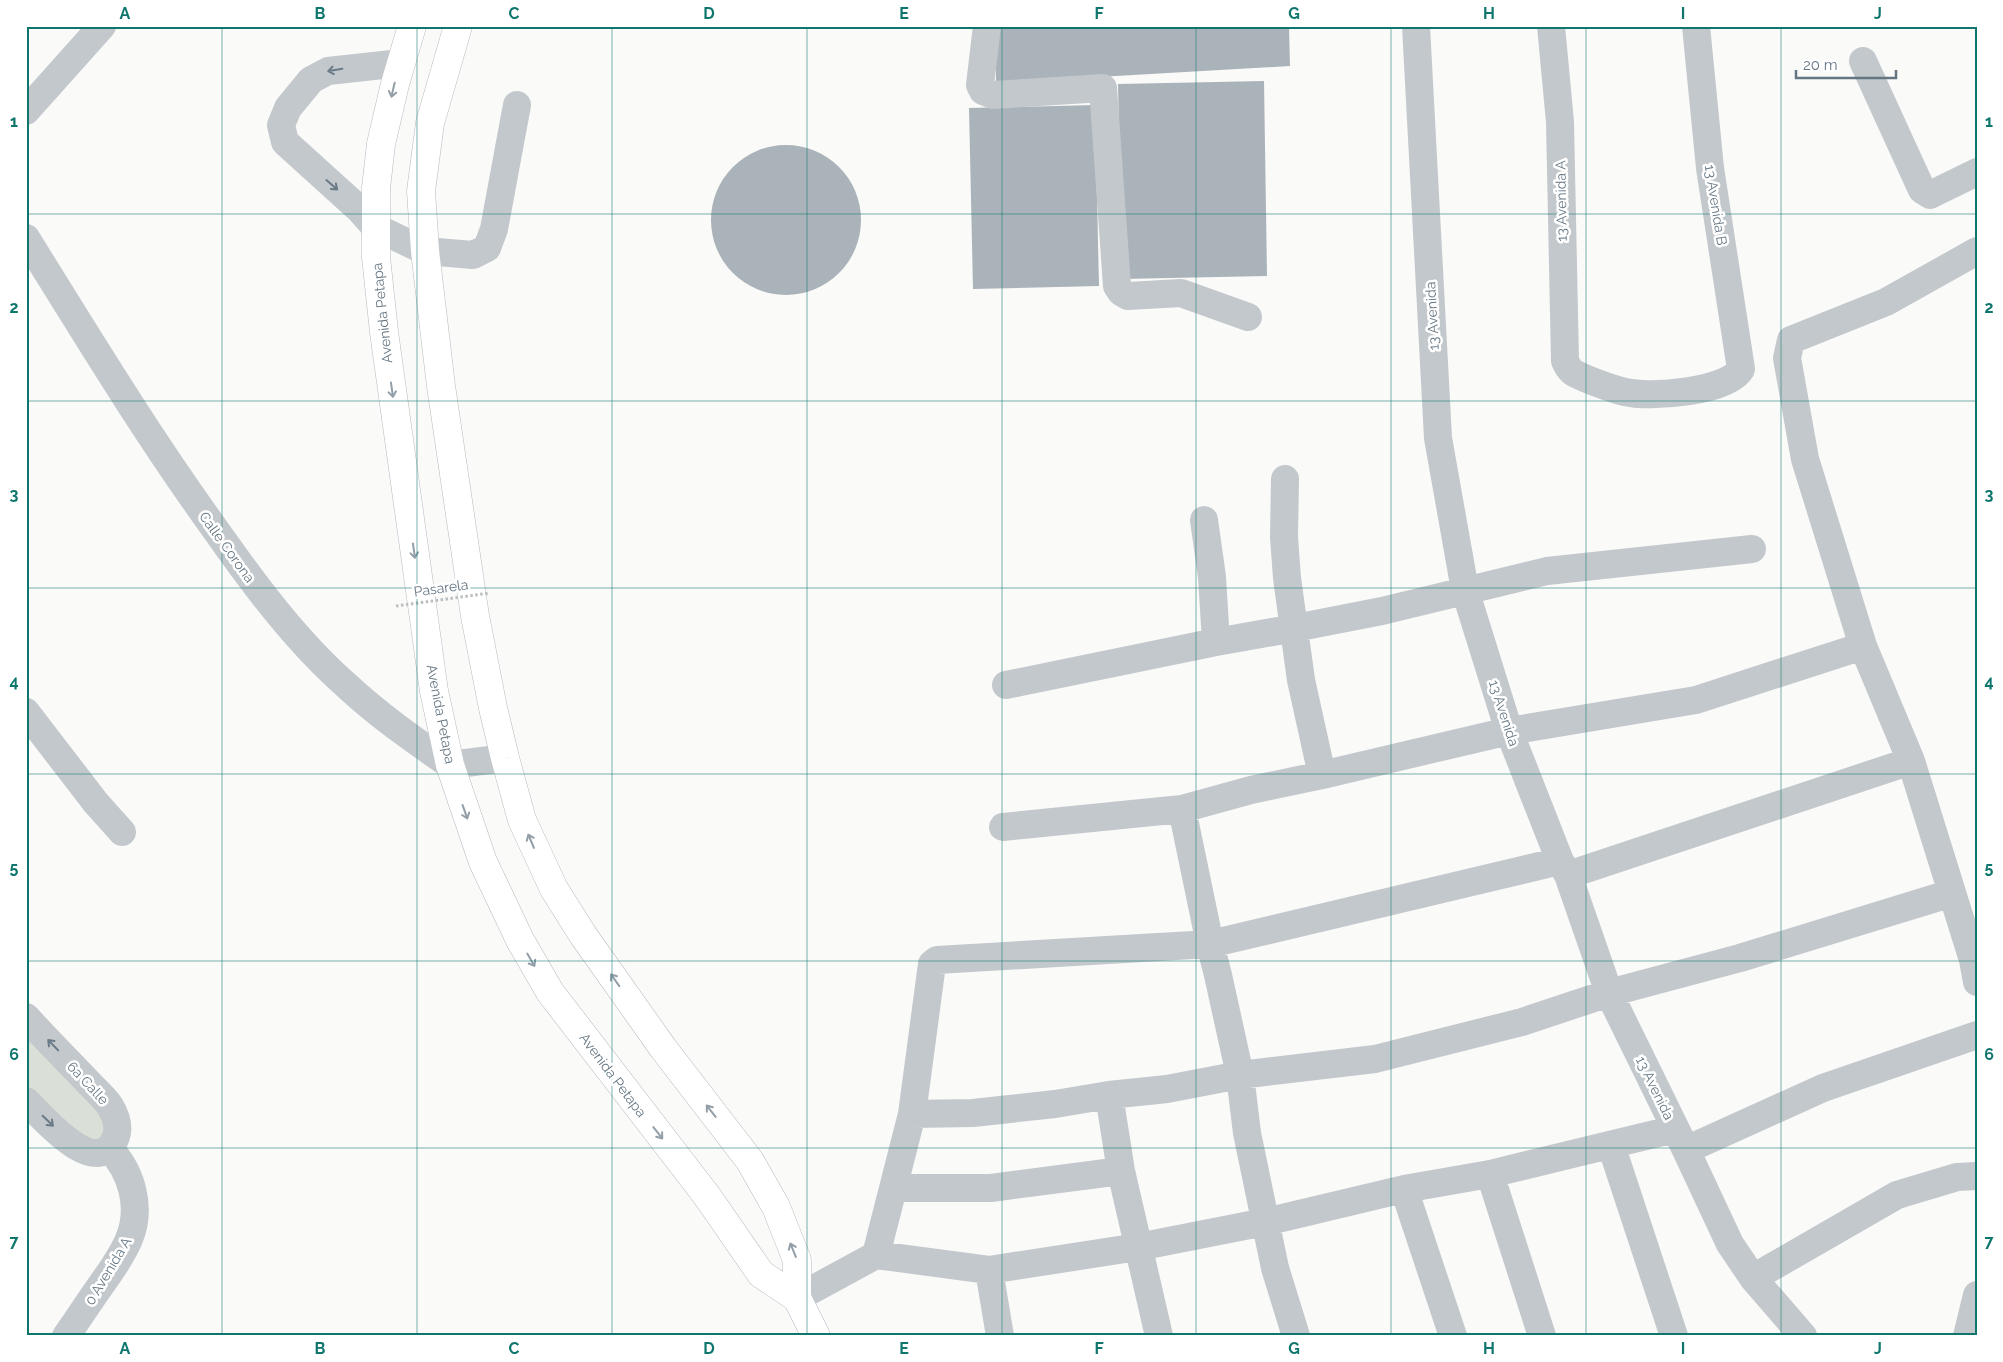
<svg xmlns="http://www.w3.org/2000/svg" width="2003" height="1362" font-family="Raleway,sans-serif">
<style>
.green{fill:#dadfd7}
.building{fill:#aab3b9}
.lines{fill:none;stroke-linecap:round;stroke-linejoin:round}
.major-casing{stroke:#b5babe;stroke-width:29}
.minor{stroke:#c3c8cc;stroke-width:28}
.major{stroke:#fff;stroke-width:28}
.path-bridge{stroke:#bbbfc2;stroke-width:3;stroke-dasharray:2.5 2.5;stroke-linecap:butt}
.oneway{stroke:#6a7a87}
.oneway2{stroke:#939fa8}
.grid{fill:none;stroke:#0f766e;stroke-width:1;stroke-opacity:0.55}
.labels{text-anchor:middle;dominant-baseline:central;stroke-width:5;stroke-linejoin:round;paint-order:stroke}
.street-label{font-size:14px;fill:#657683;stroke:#fff}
.neatline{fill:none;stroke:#0f766e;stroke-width:2}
.grid-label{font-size:16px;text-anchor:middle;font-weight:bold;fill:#0f766e}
</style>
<rect width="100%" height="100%" fill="#fafaf8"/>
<path class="green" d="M26,1017L110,1106L102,1151L26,1101Z"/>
<path class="building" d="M996,26H1289L1290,66L996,83Z
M1264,81L1267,276L1122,279L1118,84Z
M1095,105L1099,286L973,289L969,108Z
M711 220a75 75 0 1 1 150 0a75 75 0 1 1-150 0Z"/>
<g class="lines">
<defs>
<path id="major" d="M412,26L395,84L381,144L376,188V257L384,332L434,691L450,765L483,862L520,940L550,992L707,1196L761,1274L797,1298
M458,26L430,123L421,191L425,251L441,386L475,616L493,708L505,758L522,820L554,889L583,935L663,1048L750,1161L776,1207L797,1260V1298L816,1336"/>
</defs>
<use href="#major" class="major-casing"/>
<path class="minor" d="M987,26L980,85L983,91L993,95L1103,88L1117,286L1121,292L1128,296L1181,293L1248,317
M1416,26L1438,438L1465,590L1509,731L1560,861L1568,875L1609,993L1686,1150L1730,1244L1753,1278L1803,1336
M1551,26L1560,122L1565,361C1567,365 1569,370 1574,373C1585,379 1612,389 1625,392C1649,398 1728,392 1741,369L1710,168L1696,26
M1863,61L1922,190L1930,195L1977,172
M401,63L328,71L311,80L288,108L281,125L285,142L359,209L375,227L425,251L473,255L487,248L494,229L517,105
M26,111L102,26
M26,238C87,336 147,435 215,529C253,583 296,641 346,685C378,715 414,740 450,765L505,758
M1977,251L1886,302L1791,340L1787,358L1805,459L1863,646L1911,761L1973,960L1977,982
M1285,479L1284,537L1287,578L1301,680L1322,775
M1204,520L1212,577L1216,642
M1006,685L1216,642L1295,628L1382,611L1547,571L1752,549
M26,712L96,803L122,832
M1182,809L1210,944L1218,975L1240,1075L1247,1133L1275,1268L1296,1336
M1003,827L1182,809L1251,790L1322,775L1509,731L1696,700L1863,646
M1568,875L1911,761
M26,1017C46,1039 67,1060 87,1081C94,1089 104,1097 110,1106C116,1116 120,1128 115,1139C96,1181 43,1117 26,1101
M1109,1095L1121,1171L1159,1336
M912,1114L973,1113L1055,1104L1109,1095L1167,1089L1240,1075L1375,1059L1522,1022L1609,993L1740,958L1952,893
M1611,1145L1674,1336
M1686,1150L1823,1088L1977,1035
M1490,1174L1542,1336
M894,1188H991L1121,1171
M1404,1189L1453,1336
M876,1255L912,1114L932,964L937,960L1210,944L1560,861
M989,1270L1000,1336
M1753,1278L1897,1195L1957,1177L1977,1176
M797,1298L876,1255L989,1270L1138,1247L1265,1222L1404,1189L1490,1174L1675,1129
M66,1336C78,1319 89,1302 101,1285C111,1271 122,1256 129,1239C142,1208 132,1172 109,1148
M1967,1336L1977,1295"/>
<use href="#major" class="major"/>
<path class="path-bridge" d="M396,606L490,593"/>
</g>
<defs><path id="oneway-shaft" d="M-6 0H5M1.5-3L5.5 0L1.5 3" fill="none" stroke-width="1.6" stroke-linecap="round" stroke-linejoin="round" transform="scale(1.25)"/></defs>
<g class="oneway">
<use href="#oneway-shaft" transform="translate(335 70) rotate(170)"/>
<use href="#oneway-shaft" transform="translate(332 185) rotate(41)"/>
<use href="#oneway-shaft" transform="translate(53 1045) rotate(-134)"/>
<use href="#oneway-shaft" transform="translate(48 1121) rotate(44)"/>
</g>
<g class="oneway2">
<use href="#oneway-shaft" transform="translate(393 90) rotate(103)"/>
<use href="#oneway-shaft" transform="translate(392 390) rotate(82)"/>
<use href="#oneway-shaft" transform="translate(414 551) rotate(82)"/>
<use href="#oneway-shaft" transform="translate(465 812) rotate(71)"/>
<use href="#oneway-shaft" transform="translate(531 841) rotate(-113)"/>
<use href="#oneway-shaft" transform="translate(531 960) rotate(60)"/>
<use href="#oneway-shaft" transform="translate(615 980) rotate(-125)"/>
<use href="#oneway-shaft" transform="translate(711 1111) rotate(-128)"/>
<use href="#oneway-shaft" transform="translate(658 1133) rotate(52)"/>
<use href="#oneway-shaft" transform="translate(793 1250) rotate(-112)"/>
</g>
<path class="grid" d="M222,26V1336M417,26V1336M612,26V1336M807,26V1336M1002,26V1336M1196,26V1336M1391,26V1336M1586,26V1336M1781,26V1336M26,214H1977M26,401H1977M26,588H1977M26,774H1977M26,961H1977M26,1148H1977"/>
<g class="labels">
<g class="street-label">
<text transform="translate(1561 201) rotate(-91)">13 Avenida A</text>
<text transform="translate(1716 205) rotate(81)">13 Avenida B</text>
<text transform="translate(382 313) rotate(-96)">Avenida Petapa</text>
<text transform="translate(1432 316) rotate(-93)">13 Avenida</text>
<text transform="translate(227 547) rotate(54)">Calle Corona</text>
<text transform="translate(441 588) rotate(-8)">Pasarela</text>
<text transform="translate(1504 713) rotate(72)">13 Avenida</text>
<text transform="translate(441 714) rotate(79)">Avenida Petapa</text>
<text transform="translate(613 1075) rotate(53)">Avenida Petapa</text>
<text transform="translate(88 1083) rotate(47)">6a Calle</text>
<text transform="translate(1655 1088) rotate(64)">13 Avenida</text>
<text transform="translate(108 1271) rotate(-59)">0 Avenida A</text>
</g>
</g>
<rect width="2003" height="1362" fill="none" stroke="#ffffff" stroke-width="55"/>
<path d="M1796 70v8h100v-8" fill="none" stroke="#657683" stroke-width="2.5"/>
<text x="1803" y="70" font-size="15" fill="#657683" stroke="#ffffff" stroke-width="4" paint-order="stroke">20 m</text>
<rect x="28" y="28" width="1948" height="1306" class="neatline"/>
<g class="grid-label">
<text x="125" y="19">A</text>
<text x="320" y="19">B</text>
<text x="514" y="19">C</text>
<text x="709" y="19">D</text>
<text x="904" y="19">E</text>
<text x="1099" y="19">F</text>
<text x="1294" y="19">G</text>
<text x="1489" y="19">H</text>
<text x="1683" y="19">I</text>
<text x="1878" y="19">J</text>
<text x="14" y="127">1</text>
<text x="1989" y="127">1</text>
<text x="14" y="313">2</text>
<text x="1989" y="313">2</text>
<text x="14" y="500">3</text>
<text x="1989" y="500">3</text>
<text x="14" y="687">4</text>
<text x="1989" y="687">4</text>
<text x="14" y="873">5</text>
<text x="1989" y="873">5</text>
<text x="14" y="1060">6</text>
<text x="1989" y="1060">6</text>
<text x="14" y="1247">7</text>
<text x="1989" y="1247">7</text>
<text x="125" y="1354">A</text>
<text x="320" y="1354">B</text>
<text x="514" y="1354">C</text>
<text x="709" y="1354">D</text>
<text x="904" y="1354">E</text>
<text x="1099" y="1354">F</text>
<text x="1294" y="1354">G</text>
<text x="1489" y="1354">H</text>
<text x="1683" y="1354">I</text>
<text x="1878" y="1354">J</text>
</g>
</svg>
